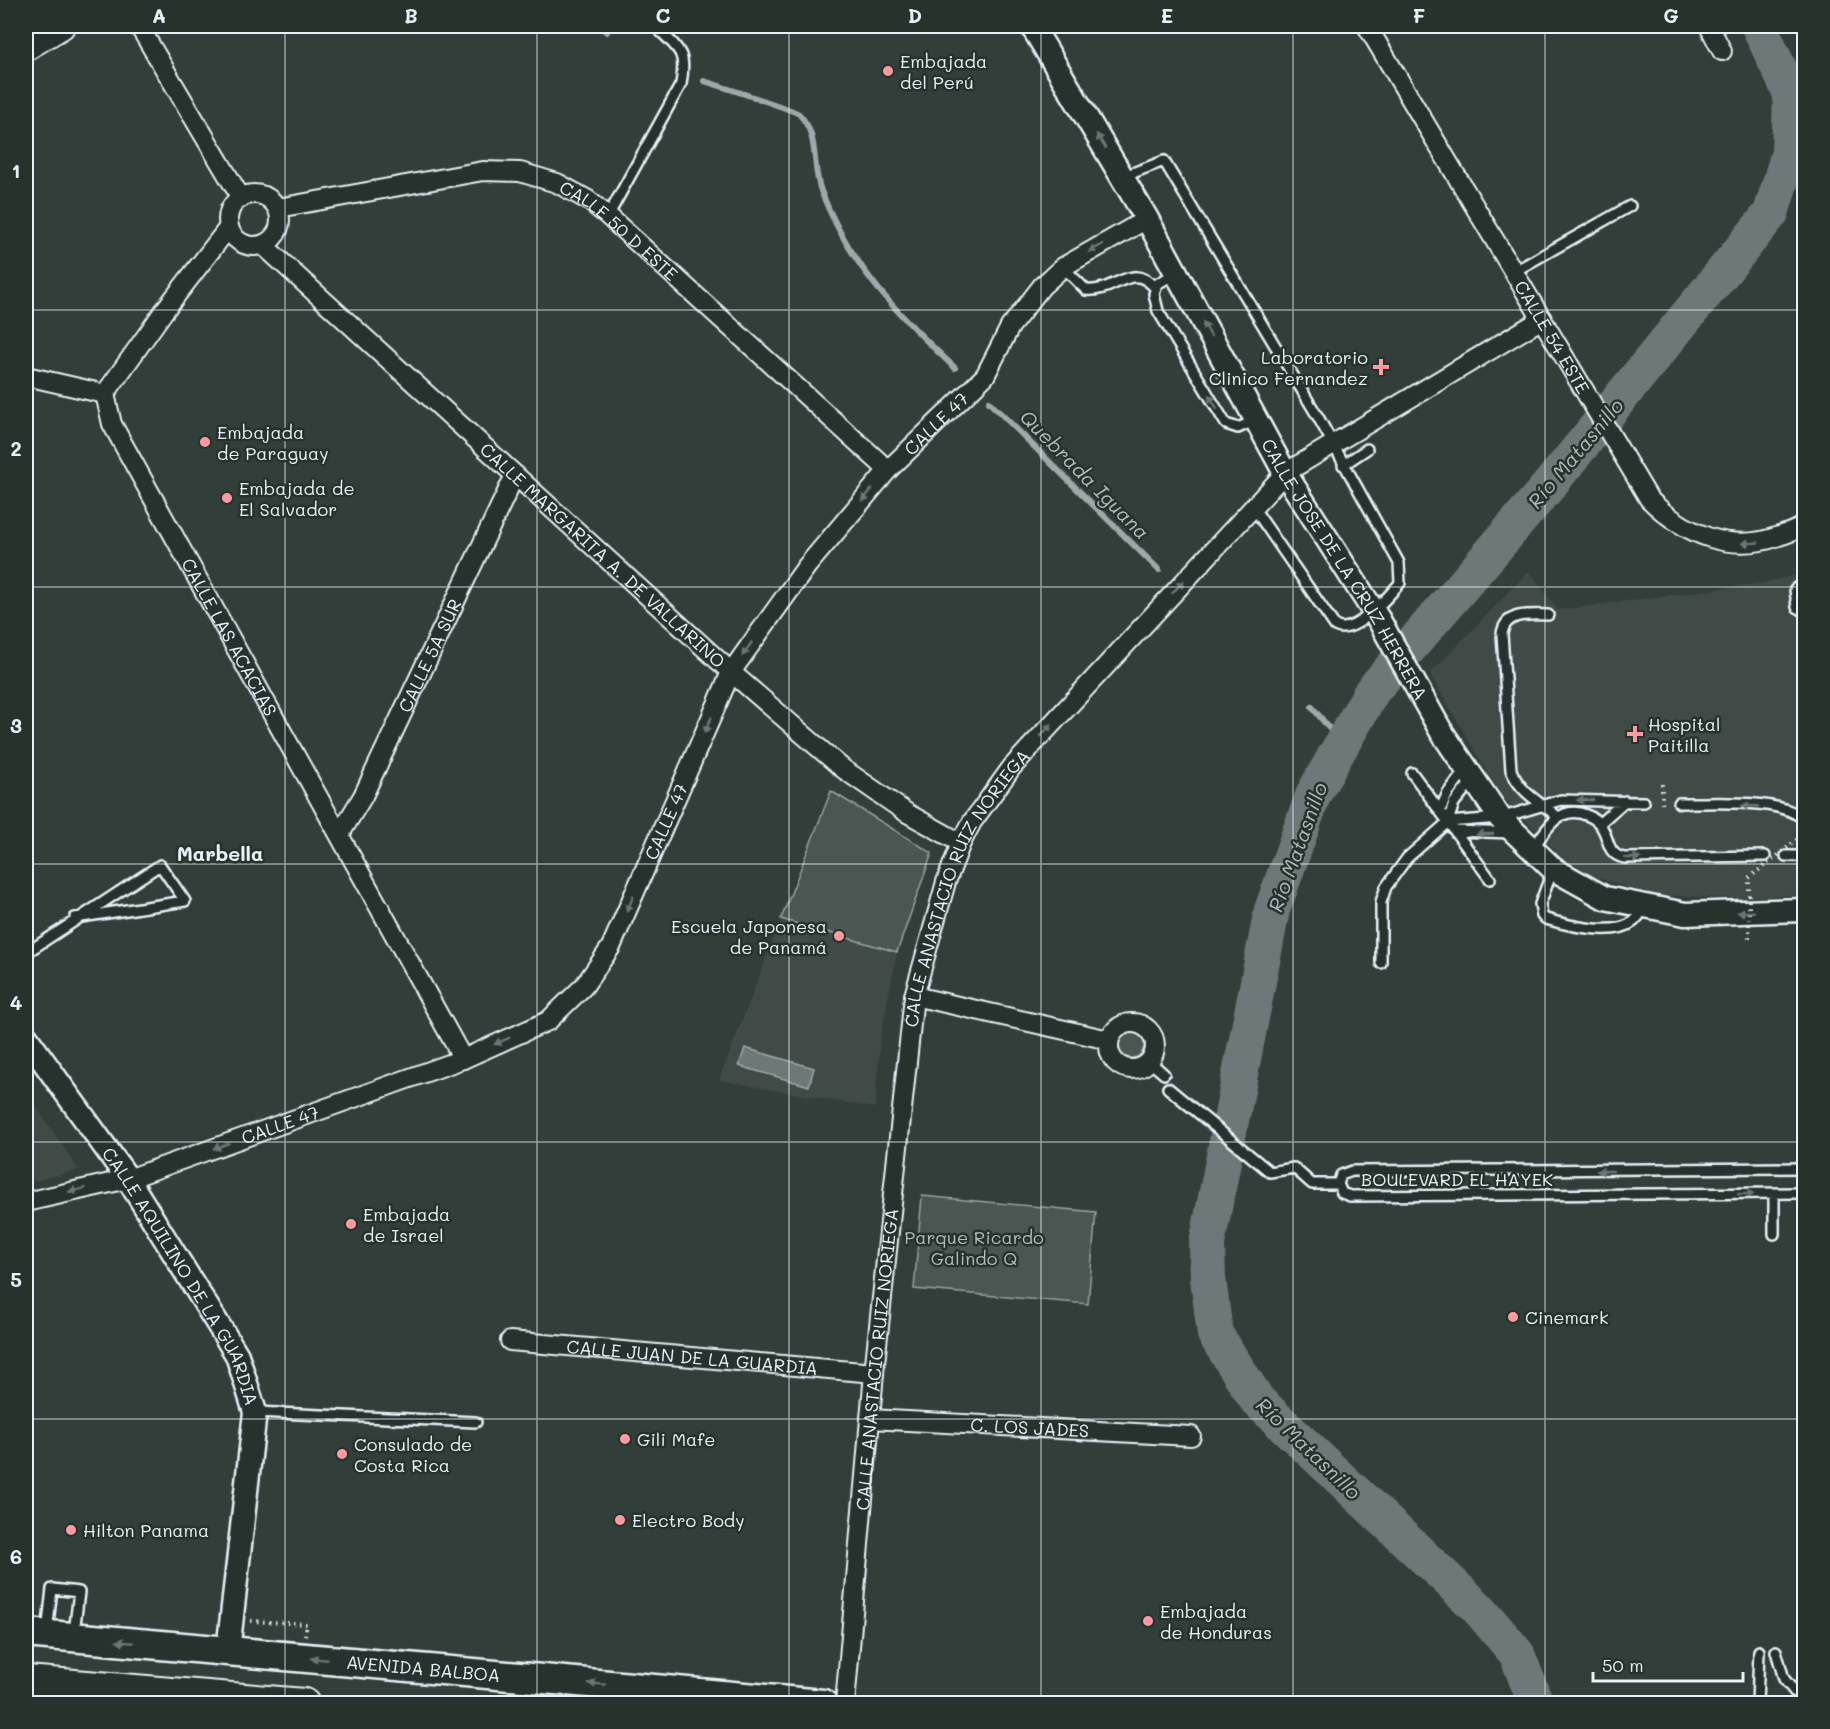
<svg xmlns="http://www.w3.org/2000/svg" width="1830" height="1729" font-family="Mali,sans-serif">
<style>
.built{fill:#3f4b46}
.green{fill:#495651;stroke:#98a4a4;stroke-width:1.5}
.water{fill:#6d7978;stroke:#9ea9ab;stroke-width:1.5}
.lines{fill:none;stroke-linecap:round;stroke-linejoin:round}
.stream{stroke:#9ea9ab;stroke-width:6}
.river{stroke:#6d7978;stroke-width:36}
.service-casing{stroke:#e8f1f8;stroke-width:14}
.minor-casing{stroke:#e8f1f8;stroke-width:22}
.tertiary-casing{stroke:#e8f1f8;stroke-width:27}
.secondary-casing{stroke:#e8f1f8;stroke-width:30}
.primary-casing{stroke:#e8f1f8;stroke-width:33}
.trunk-casing{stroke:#e8f1f8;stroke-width:34}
.path{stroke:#e8f1f8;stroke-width:4;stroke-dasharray:1.5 4.5;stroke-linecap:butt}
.service{stroke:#26332d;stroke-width:9}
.minor{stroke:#26332d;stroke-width:18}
.tertiary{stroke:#26332d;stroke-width:22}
.secondary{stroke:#26332d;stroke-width:26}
.primary{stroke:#26332d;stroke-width:28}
.trunk{stroke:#26332d;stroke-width:30}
.path-bridge{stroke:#e8f1f8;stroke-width:4;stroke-dasharray:1.5 4.5;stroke-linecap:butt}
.oneway{fill:#6a7674}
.grid{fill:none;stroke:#e8f1f8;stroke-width:1.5;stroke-opacity:0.55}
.poi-dot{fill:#ff9aa2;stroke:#26332d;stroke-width:2}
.labels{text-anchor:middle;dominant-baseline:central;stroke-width:5;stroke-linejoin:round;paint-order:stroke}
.poi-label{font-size:18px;fill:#e8f1f8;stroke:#26332d;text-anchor:start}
.street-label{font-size:18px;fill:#e8f1f8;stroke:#26332d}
.park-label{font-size:18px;fill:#b0bbbe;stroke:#26332d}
.water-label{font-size:20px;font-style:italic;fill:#b1bbbe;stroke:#26332d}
.neighbourhood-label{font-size:20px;font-weight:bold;fill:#e8f1f8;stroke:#26332d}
.neatline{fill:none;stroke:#e8f1f8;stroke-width:2}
.grid-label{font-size:20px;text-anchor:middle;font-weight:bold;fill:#e8f1f8}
</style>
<rect width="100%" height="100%" fill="#323e39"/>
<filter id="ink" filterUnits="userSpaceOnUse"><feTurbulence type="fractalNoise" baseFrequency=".0167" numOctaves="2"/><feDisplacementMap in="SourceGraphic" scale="12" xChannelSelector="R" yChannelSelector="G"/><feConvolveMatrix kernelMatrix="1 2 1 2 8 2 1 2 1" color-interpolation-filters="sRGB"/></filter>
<g filter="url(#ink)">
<path class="built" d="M1529,571L1558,610L1763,583L1804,573V895L1729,898L1653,895L1611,882L1572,868L1500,794L1430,674Z
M831,791L932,853L897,953L880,1040L875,1108L719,1080Z
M26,1092L79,1170L26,1183Z"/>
<path class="green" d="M831,791L932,853L897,952L781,919Z
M1118 1045a13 13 0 1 1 26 0a13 13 0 1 1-26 0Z
M922,1196L1096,1212L1088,1304L914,1289Z"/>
<path class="water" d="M745,1048L814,1068L809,1086L739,1066Z"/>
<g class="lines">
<path class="stream" d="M599,26L607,32
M704,81C717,85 795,110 799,114C820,136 811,164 821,191C851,267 896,313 955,368
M989,402L1159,570
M1312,707L1342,744"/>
<path class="river" d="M1536,1704L1517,1654L1478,1608L1257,1400L1215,1334L1208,1278L1207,1244L1272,910L1314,793L1372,691L1546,489L1771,213L1789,153L1791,94L1759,26"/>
<defs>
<path id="service" d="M1122,177L1164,161L1318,417L1399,563L1400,583C1388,597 1354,637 1335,626L1253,507
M608,216L681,84C686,56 682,51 661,32
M1063,267L1086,290C1116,293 1132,260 1155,288
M1515,271L1630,206
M1176,273L1157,284L1154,294L1158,311L1226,424L1238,428L1256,420
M1343,465L1367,449
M1804,582L1795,589L1797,607L1804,611
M1548,615C1530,615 1505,611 1502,634L1511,770C1521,794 1539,801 1558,817
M1412,773L1490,879
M1679,803C1711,804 1783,797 1804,820
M1440,810L1448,793L1466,769
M1448,822L1500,818L1561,800L1644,802
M1600,823L1625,801
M1455,831L1512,833
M1533,849C1545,830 1560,804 1586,815C1592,817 1598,821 1601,826C1610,839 1606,854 1624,858L1765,856
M1786,856H1804
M1553,869L1540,904L1542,916L1546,919C1566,925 1614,937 1633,922C1637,919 1641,913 1645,908
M26,953L160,865L185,901L75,918
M1381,963V902L1386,887L1407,858L1448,822L1454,803L1473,780
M1149,1061L1164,1074
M1168,1088L1270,1172L1294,1168L1312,1184H1338
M1804,1168L1352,1171L1341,1175L1338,1184L1342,1193L1350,1196L1804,1193
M1774,1194V1234
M255,1412L476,1422
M47,1633L52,1589L79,1592L74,1633
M1776,1651L1784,1679L1804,1703
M1757,1704L1759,1651"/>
<g id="minor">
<path d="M139,26L241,198"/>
<path id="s1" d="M1367,26L1649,499C1684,534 1730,554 1779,536C1788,533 1797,531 1804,525"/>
<path d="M1709,26L1722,51"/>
<circle cx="254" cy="220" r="26"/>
<path id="s2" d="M278,208L483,171L520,172L557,183L588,200L608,216L888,470"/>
<path id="s3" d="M229,227L164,311L105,394L112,424L463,1059"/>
<path id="s4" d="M263,245L731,672L842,768L907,813L961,843"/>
<path d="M26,376L105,394"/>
<path id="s5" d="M340,834L363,796L515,475"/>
<path d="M914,996L1109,1040"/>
<circle cx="1132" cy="1046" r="23"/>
<path id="s6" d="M26,1202L128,1179L463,1059L548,1021L584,986L611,947L731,672L807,566L888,470L985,376L1010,327L1042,286L1063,267L1147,219"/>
<path id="s7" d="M510,1341L874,1373"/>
<path id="s8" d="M870,1419L1191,1436"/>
<path id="s9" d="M845,1704L874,1373L914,996L946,882L961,843L972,822L1012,767L1285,473L1542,319"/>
</g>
<g id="tertiary">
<path id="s10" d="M1032,26L1147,219L1285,473L1379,620L1441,731L1500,818L1553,869L1605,898L1685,914L1804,910"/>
<path id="s11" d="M26,1037L128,1179L237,1355L255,1412L228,1651"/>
</g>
<path id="secondary" d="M26,47L61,26"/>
<g id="primary">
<path id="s12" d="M26,1633L823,1704"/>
</g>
<path id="trunk" d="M26,1681L304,1704"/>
</defs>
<use href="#service" class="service-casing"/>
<use href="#minor" class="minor-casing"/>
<use href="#tertiary" class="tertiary-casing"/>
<use href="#secondary" class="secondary-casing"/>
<use href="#primary" class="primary-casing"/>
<use href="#trunk" class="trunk-casing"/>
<path class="path" d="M1662,784V803
M251,1621L307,1624L305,1636"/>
<use href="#service" class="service"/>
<use href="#minor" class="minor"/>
<use href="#tertiary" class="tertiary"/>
<use href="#secondary" class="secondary"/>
<use href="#primary" class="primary"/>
<use href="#trunk" class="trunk"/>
<path class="path-bridge" d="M1749,938V878L1804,834"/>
</g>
<defs><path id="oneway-solid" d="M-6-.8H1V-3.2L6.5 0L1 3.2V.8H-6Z" transform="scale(1.5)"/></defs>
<g class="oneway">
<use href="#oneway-solid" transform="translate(1101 141) rotate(-121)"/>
<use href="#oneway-solid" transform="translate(1096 248) rotate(151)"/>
<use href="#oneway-solid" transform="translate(1207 329) rotate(-119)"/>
<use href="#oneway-solid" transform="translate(1213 402) rotate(-121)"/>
<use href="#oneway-solid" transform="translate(867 495) rotate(130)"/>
<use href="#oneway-solid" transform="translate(1750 543) rotate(177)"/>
<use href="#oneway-solid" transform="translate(1178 587) rotate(-47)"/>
<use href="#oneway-solid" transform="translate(747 649) rotate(125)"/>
<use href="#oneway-solid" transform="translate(708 725) rotate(114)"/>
<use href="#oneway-solid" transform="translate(1046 730) rotate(-48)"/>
<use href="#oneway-solid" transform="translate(1585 800) rotate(-180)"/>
<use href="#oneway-solid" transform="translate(1750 806) rotate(-178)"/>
<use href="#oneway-solid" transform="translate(1485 834) rotate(179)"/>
<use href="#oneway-solid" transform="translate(1632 858) rotate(1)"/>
<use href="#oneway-solid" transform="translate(630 904) rotate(114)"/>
<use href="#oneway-solid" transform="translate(1746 912) rotate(178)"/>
<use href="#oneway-solid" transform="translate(502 1041) rotate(156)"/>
<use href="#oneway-solid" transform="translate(221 1146) rotate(160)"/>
<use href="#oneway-solid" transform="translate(1605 1171) rotate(180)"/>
<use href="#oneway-solid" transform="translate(77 1190) rotate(167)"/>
<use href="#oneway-solid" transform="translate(1746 1194) rotate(-1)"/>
<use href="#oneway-solid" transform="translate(125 1642) rotate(-175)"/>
<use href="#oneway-solid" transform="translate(319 1659) rotate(-175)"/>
<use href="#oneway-solid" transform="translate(597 1684) rotate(-175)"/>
</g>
</g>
<path class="grid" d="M285,26V1704M537,26V1704M789,26V1704M1041,26V1704M1293,26V1704M1545,26V1704M26,310H1804M26,587H1804M26,864H1804M26,1142H1804M26,1419H1804"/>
<g class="poi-dot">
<circle cx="888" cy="71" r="6"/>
<path d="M1378 358h6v6h6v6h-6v6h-6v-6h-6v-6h6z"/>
<circle cx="205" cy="442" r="6"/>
<circle cx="227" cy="498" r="6"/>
<path d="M1632 725h6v6h6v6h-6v6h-6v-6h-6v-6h6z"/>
<circle cx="839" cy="936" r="6"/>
<circle cx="351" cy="1224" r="6"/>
<circle cx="1513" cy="1317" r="6"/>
<circle cx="625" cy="1439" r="6"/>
<circle cx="342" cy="1454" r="6"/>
<circle cx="620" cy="1520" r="6"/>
<circle cx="71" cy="1530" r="6"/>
<circle cx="1148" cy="1621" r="6"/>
</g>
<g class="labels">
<g class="poi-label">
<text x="900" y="61">Embajada<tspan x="900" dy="21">del Perú</tspan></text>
<text x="1368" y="357" text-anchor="end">Laboratorio<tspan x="1368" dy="21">Clinico Fernandez</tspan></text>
<text x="217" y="432">Embajada<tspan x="217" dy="21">de Paraguay</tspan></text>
<text x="239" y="488">Embajada de<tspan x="239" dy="21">El Salvador</tspan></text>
<text x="1648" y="724">Hospital<tspan x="1648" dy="21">Paitilla</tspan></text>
<text x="827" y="926" text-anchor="end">Escuela Japonesa<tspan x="827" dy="21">de Panamá</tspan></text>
<text x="363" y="1214">Embajada<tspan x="363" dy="21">de Israel</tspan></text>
<text x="1525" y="1317">Cinemark</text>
<text x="637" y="1439">Gili Mafe</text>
<text x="354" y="1444">Consulado de<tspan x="354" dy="21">Costa Rica</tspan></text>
<text x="632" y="1520">Electro Body</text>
<text x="83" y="1530">Hilton Panama</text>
<text x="1160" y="1611">Embajada<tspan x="1160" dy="21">de Honduras</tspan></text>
</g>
<g class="street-label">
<text stroke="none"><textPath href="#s2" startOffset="362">CALLE 50 D ESTE</textPath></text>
<text stroke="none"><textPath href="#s1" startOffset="362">CALLE 54 ESTE</textPath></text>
<text stroke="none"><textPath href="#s6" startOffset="1274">CALLE 47</textPath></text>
<text stroke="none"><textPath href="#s4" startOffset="460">CALLE MARGARITA A. DE VALLARINO</textPath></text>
<text stroke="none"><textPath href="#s10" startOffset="627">CALLE JOSE DE LA CRUZ HERRERA</textPath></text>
<text stroke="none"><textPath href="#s3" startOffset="482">CALLE LAS ACACIAS</textPath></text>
<text stroke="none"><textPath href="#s5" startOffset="200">CALLE 5A SUR</textPath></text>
<text stroke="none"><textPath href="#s6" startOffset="788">CALLE 47</textPath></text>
<text stroke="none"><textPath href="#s9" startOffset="832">CALLE ANASTACIO RUIZ NORIEGA</textPath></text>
<text stroke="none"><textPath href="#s6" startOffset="266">CALLE 47</textPath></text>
<text x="1457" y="1179">BOULEVARD EL HAYEK</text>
<text stroke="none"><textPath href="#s11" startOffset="286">CALLE AQUILINO DE LA GUARDIA</textPath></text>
<text stroke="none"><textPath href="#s7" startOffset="183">CALLE JUAN DE LA GUARDIA</textPath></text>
<text stroke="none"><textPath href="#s9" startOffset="346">CALLE ANASTACIO RUIZ NORIEGA</textPath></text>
<text stroke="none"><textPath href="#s8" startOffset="160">C. LOS JADES</textPath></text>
<text stroke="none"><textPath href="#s12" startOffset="399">AVENIDA BALBOA</textPath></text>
</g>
<g class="park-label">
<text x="974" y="1237">Parque Ricardo<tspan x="974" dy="21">Galindo Q</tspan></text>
</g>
<g class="water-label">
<text transform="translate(1575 453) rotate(-50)">Río Matasnillo</text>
<text transform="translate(1085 474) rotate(45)">Quebrada Iguana</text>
<text transform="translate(1297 847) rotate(-70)">Río Matasnillo</text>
<text transform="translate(1309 1448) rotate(44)">Río Matasnillo</text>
</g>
<g class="neighbourhood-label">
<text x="220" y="853">Marbella</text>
</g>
</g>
<rect width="1830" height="1729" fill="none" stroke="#26332d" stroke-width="66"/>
<path d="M1593 1672v9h150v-9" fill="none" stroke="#e8f1f8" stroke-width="3"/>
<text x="1602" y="1672" font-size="18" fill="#e8f1f8" stroke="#26332d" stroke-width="4.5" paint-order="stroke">50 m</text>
<rect x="33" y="33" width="1764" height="1663" class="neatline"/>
<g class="grid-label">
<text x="159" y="23">A</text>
<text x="411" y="23">B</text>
<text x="663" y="23">C</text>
<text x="915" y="23">D</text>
<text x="1167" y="23">E</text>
<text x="1419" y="23">F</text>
<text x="1671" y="23">G</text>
<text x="16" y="178">1</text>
<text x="16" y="456">2</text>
<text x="16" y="733">3</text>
<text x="16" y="1010">4</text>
<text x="16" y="1287">5</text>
<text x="16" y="1564">6</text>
</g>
</svg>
